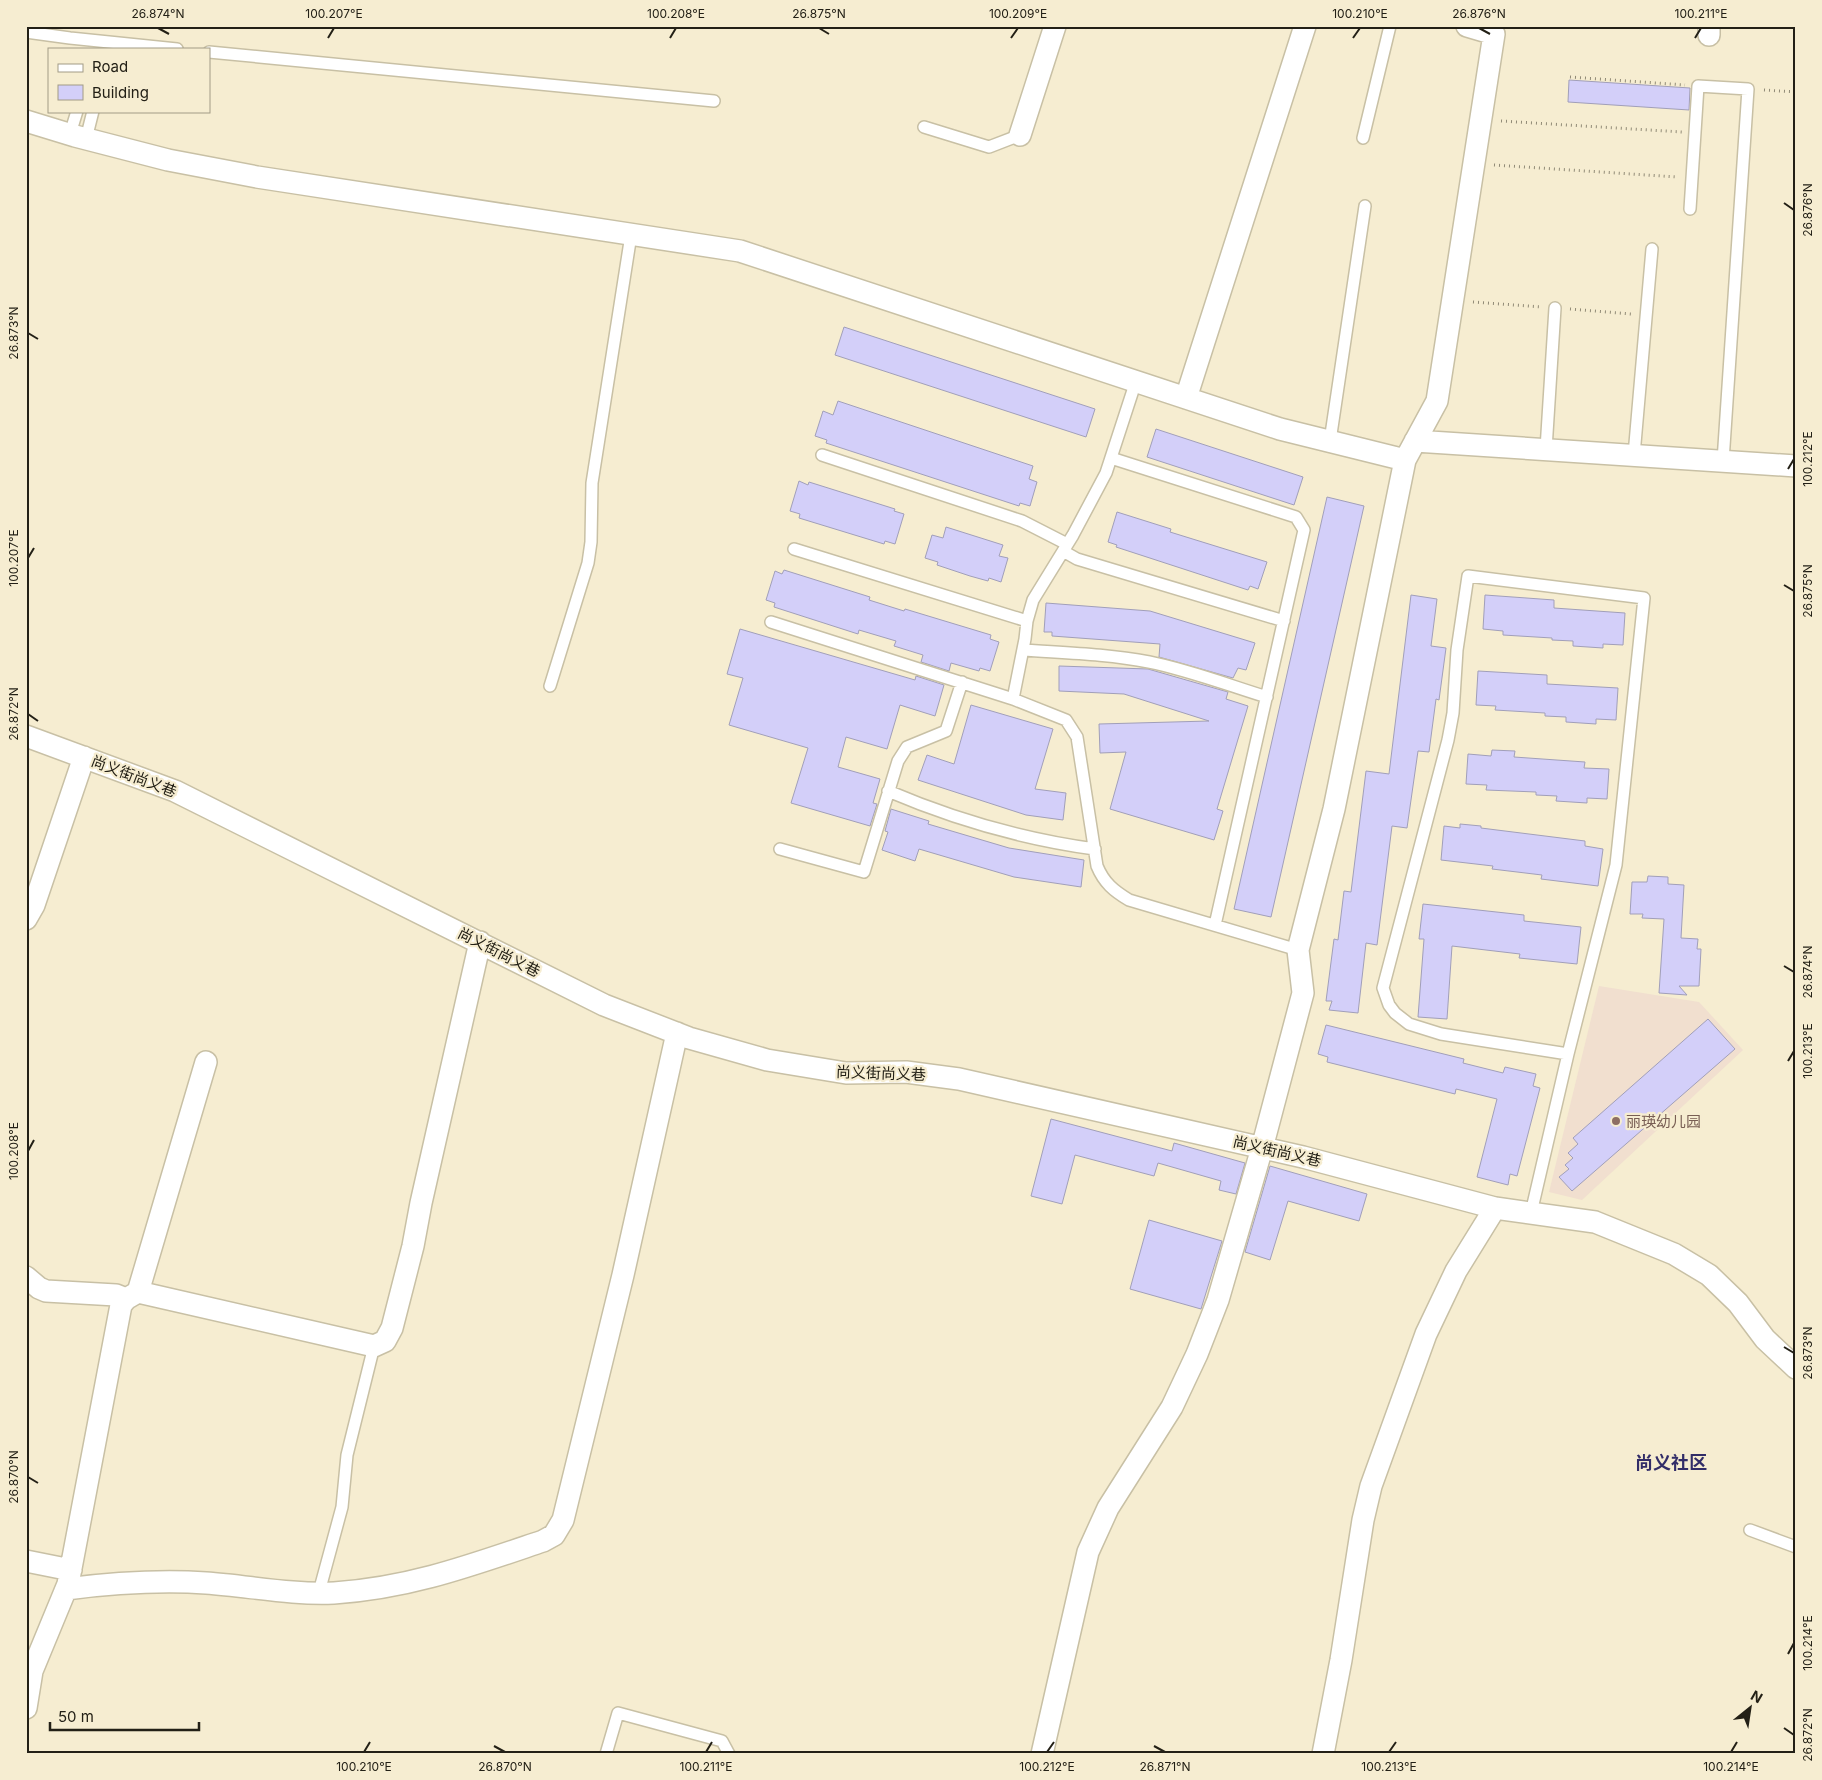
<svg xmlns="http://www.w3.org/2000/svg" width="1822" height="1780" font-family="Inter,'Noto Sans SC',sans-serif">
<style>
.education{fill:#f1dfcf}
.building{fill:#d3cff9;stroke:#a19fb9}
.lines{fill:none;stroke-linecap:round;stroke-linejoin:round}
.lane-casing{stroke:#c8c0a5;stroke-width:14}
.street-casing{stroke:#c8c0a5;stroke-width:24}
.path{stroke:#908a76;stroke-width:3;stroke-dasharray:1 4;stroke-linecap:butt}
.lane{stroke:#fff;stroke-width:11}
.street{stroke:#fff;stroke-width:21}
.ticks{fill:none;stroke:#232016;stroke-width:2}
.education-dot{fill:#8d6e63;stroke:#f6edd1;stroke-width:2}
.labels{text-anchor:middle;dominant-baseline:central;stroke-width:4.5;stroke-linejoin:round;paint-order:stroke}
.street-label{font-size:15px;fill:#232016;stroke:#f6edd1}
.education-label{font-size:15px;fill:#785e54;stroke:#f6edd1;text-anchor:start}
.quarter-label{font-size:18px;font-weight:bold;fill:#322d68;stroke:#f6edd1}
.neatline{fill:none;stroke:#232016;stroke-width:2}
.ticks-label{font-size:12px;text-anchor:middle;fill:#232016}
</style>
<rect width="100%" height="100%" fill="#f6edd1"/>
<path class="education" d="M1599,986L1699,1002L1743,1050L1582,1200L1549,1192Z"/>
<path class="building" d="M1569,80L1690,88L1689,110L1568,102Z
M844,327L1095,409L1086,437L835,355Z
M838,401L1033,466L1029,479L1037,482L1030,506L1020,503L1019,506L826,443L827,440L815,436L823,411L833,415Z
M1156,429L1303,477L1294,505L1147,457Z
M799,481L808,485L809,482L895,509L894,511L904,514L895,544L885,541L884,544L799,518L800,514L790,511Z
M1327,497L1364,506L1271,917L1234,909Z
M1117,512L1171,529L1170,532L1267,562L1258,589L1250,586L1248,590L1116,547L1117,545L1108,542Z
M946,527L1003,545L999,556L1008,558L1001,582L989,578L988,581L970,576L937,565L938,562L925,558L932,535L943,538Z
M784,570L870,597L869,600L904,611L905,609L991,635L990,639L999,642L990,671L980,668L979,671L951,663L949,671L921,662L923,655L894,646L896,641L859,630L858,634L774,607L775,603L766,600L775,571L782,574Z
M1411,595L1437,599L1431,646L1446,648L1439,700L1436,699L1429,752L1418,751L1407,828L1392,826L1377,945L1366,943L1358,1013L1329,1010L1332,1001H1326L1334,939L1338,940L1344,891L1351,892L1366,771L1389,774Z
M1485,595L1554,600V608L1625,613L1623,645L1603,644V648L1573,646V641L1552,640V638L1503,635V631L1483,629Z
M1046,603L1150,611L1255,643L1246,670L1238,668L1233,678L1159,657L1160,644L1052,636V632H1044Z
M740,629L915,680L916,676L944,685L935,716L900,705L887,749L846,737L838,767L880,779L873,803L877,804L870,826L791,803L808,748L729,725L743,678L727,674Z
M1059,666L1148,669L1228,692L1226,699L1248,706L1217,809L1223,811L1214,840L1110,809L1126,752L1100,753L1099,724L1209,721L1124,694L1059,691Z
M1478,671L1547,675V684L1618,688L1616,720L1596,719V724L1566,722V717L1545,716V713L1495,710L1496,706L1476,705Z
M971,705L1053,729L1035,789L1066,793L1063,820L1026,815L918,780L927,755L954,764Z
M1492,750L1515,751L1514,757L1585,762L1584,768L1609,769L1607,799L1587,798V803L1556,801L1557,796L1536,795V792L1486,790L1487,785L1466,784L1468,754L1491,756Z
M891,809L929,821L928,824L1009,848L1084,860L1081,887L1014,877L919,849L915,861L882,850L888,832L885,831Z
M1460,824L1481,826V828L1585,841V846L1603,849L1598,886L1541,879L1542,875L1492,869L1493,866L1441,860L1444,826L1460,828Z
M1648,876L1668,877V884L1684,885L1681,938L1698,939L1697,949H1701L1699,986H1679L1687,995L1659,993L1664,919L1642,918L1643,914H1630L1632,882H1647Z
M1423,904L1524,915V921L1581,927L1577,964L1519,958L1520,954L1452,946L1447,1019L1418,1017L1424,939H1419Z
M1708,1019L1735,1049L1572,1191L1559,1177L1569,1169L1565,1165L1573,1158L1568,1153L1578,1144L1573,1138Z
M1326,1025L1464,1059L1463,1063L1503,1073L1505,1067L1536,1074L1533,1086L1540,1088L1517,1176L1510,1174L1508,1185L1477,1177L1497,1099L1456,1089L1455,1094L1327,1062L1328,1057L1318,1054Z
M1051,1119L1172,1151L1174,1143L1245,1163L1236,1194L1219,1190L1221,1181L1158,1163L1154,1176L1075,1155L1062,1204L1031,1196Z
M1270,1166L1367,1194L1359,1221L1288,1201L1270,1260L1245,1252Z
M1149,1220L1222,1241L1201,1309L1130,1289Z"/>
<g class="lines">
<defs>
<path id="lane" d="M26,32L70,38L177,49
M209,52L714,101
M924,127L989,147L1020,135
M70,134L77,111
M1363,138L1390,26
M86,139L93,111
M1690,209L1698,86L1748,89L1723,461
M1330,441L1365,206
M1546,449L1555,308
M822,455L1022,521L1067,544
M1634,455L1652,249
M1111,458L1296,517L1304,530L1215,925
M794,549L1027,621
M1063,551L1077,559L1284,621
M771,622L1013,699L1066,720L1077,737L1097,866C1104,883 1114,891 1129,900L1298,950
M1023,650C1065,653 1107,654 1149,662C1189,670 1228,685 1267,697
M550,686L588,563L591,542L592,483L631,235
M1013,699L1025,639L1027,621L1033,600L1073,535L1106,473L1136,381
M888,791C956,820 1021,839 1095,849
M780,849L864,872L898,761L907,747L946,731L962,682
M1531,1213L1568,1054L1616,865L1644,598L1468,576L1457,650L1453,713L1448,740L1383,988L1389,1005L1395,1013L1409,1024L1441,1034L1568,1054
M1750,1530L1796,1547
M319,1592L342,1507L347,1455L374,1346
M606,1754L618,1713L722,1741L729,1754"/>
<path id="street" d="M1709,26V35
M26,121L75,136L168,160L257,177L740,251L1280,429L1405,460
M1020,135L1055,26
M1186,398L1305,26
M1415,441L1796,466
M26,736L175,791L604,1005L689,1038L767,1060L846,1073L906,1072L959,1079L1303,1157L1495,1208L1595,1222L1674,1254L1709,1275L1738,1303L1765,1339L1796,1368
M26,919L34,905L84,757
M26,1277L39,1288L46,1291L116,1295L126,1299
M138,1292L206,1062
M26,1561L71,1570
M66,1589C113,1583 159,1580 206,1583C249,1586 291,1595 334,1593C410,1588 472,1565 543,1541L554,1535L563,1520L623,1275L677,1033
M26,1708L32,1671L68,1584L121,1305L126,1299L138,1292L374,1346L385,1341L392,1328L413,1246L421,1203L480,942
M1042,1754L1088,1552L1108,1508L1172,1407L1197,1354L1218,1300L1262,1148L1303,993L1298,950L1334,809L1405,460L1437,401L1494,34L1467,26
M1323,1754L1341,1660L1363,1520L1371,1486L1426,1334L1456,1271L1495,1208"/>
</defs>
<use href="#lane" class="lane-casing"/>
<use href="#street" class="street-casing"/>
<path class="path" d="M1570,77L1685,85
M1764,90L1796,92
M1501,121L1682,132
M1494,165L1677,177
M1473,302L1542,307
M1570,309L1631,314"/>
<use href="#lane" class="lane"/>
<use href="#street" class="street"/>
</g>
<path class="ticks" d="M158,28L169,34M819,28L829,34M1479,28L1490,34M328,38L334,28M670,38L676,28M1011,38L1018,28M1353,38L1360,28M1695,38L1701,28M1784,203L1794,210M28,333L38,339M1788,469L1794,459M28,558L34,548M1784,585L1794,591M28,714L38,721M1784,966L1794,972M1788,1061L1794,1051M28,1151L34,1140M1784,1347L1794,1353M28,1477L38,1483M1788,1654L1794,1643M1784,1728L1794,1735M494,1746L505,1752M1154,1746L1165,1752M364,1752L370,1742M706,1752L712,1742M1047,1752L1054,1742M1389,1752L1396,1742M1731,1752L1737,1742"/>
<circle class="education-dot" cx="1616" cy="1121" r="5"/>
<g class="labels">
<g class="street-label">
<text transform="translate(134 776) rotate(21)">尚义街尚义巷</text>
<text transform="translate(499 952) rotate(27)">尚义街尚义巷</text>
<text transform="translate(881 1073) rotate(2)">尚义街尚义巷</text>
<text transform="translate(1277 1151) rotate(13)">尚义街尚义巷</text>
</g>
<g class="education-label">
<text x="1626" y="1121">丽瑛幼儿园</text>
</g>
<g class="quarter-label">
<text x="1671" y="1462">尚义社区</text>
</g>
</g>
<rect width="1822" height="1780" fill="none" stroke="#f6edd1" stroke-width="55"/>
<rect x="48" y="48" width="162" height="65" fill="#f6edd1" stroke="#a29b86"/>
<rect x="58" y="64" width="25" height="8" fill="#ffffff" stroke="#a29b86"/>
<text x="92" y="72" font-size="15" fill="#232016">Road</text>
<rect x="58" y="85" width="25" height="15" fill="#d3cff9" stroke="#a29b86"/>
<text x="92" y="98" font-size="15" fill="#232016">Building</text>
<g transform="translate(1750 1708) rotate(30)" stroke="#f6edd1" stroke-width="4" paint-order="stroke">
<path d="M0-4L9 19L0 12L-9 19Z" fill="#232016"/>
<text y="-8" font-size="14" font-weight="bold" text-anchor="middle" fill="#232016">N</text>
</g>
<path d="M50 1722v8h149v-8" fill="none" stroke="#232016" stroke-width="2.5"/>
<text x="58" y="1722" font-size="15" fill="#232016" stroke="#f6edd1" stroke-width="4" paint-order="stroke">50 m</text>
<rect x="28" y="28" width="1766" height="1724" class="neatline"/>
<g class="ticks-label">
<text x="158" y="18">26.874°N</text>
<text x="334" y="18">100.207°E</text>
<text x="676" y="18">100.208°E</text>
<text x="819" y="18">26.875°N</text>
<text x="1018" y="18">100.209°E</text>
<text x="1360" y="18">100.210°E</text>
<text x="1479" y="18">26.876°N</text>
<text x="1701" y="18">100.211°E</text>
<text transform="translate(1808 210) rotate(-90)" y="4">26.876°N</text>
<text transform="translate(14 333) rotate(-90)" y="4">26.873°N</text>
<text transform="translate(1808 459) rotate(-90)" y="4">100.212°E</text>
<text transform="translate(14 558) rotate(-90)" y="4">100.207°E</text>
<text transform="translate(1808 591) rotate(-90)" y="4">26.875°N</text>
<text transform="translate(14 714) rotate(-90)" y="4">26.872°N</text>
<text transform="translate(1808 972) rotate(-90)" y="4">26.874°N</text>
<text transform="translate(1808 1051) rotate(-90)" y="4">100.213°E</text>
<text transform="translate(14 1151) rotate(-90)" y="4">100.208°E</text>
<text transform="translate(1808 1353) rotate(-90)" y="4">26.873°N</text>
<text transform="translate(14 1477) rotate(-90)" y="4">26.870°N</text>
<text transform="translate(1808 1643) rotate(-90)" y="4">100.214°E</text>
<text transform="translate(1808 1735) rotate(-90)" y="4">26.872°N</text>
<text x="364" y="1771">100.210°E</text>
<text x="505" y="1771">26.870°N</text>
<text x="706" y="1771">100.211°E</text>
<text x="1047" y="1771">100.212°E</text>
<text x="1165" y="1771">26.871°N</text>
<text x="1389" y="1771">100.213°E</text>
<text x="1731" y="1771">100.214°E</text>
</g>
</svg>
